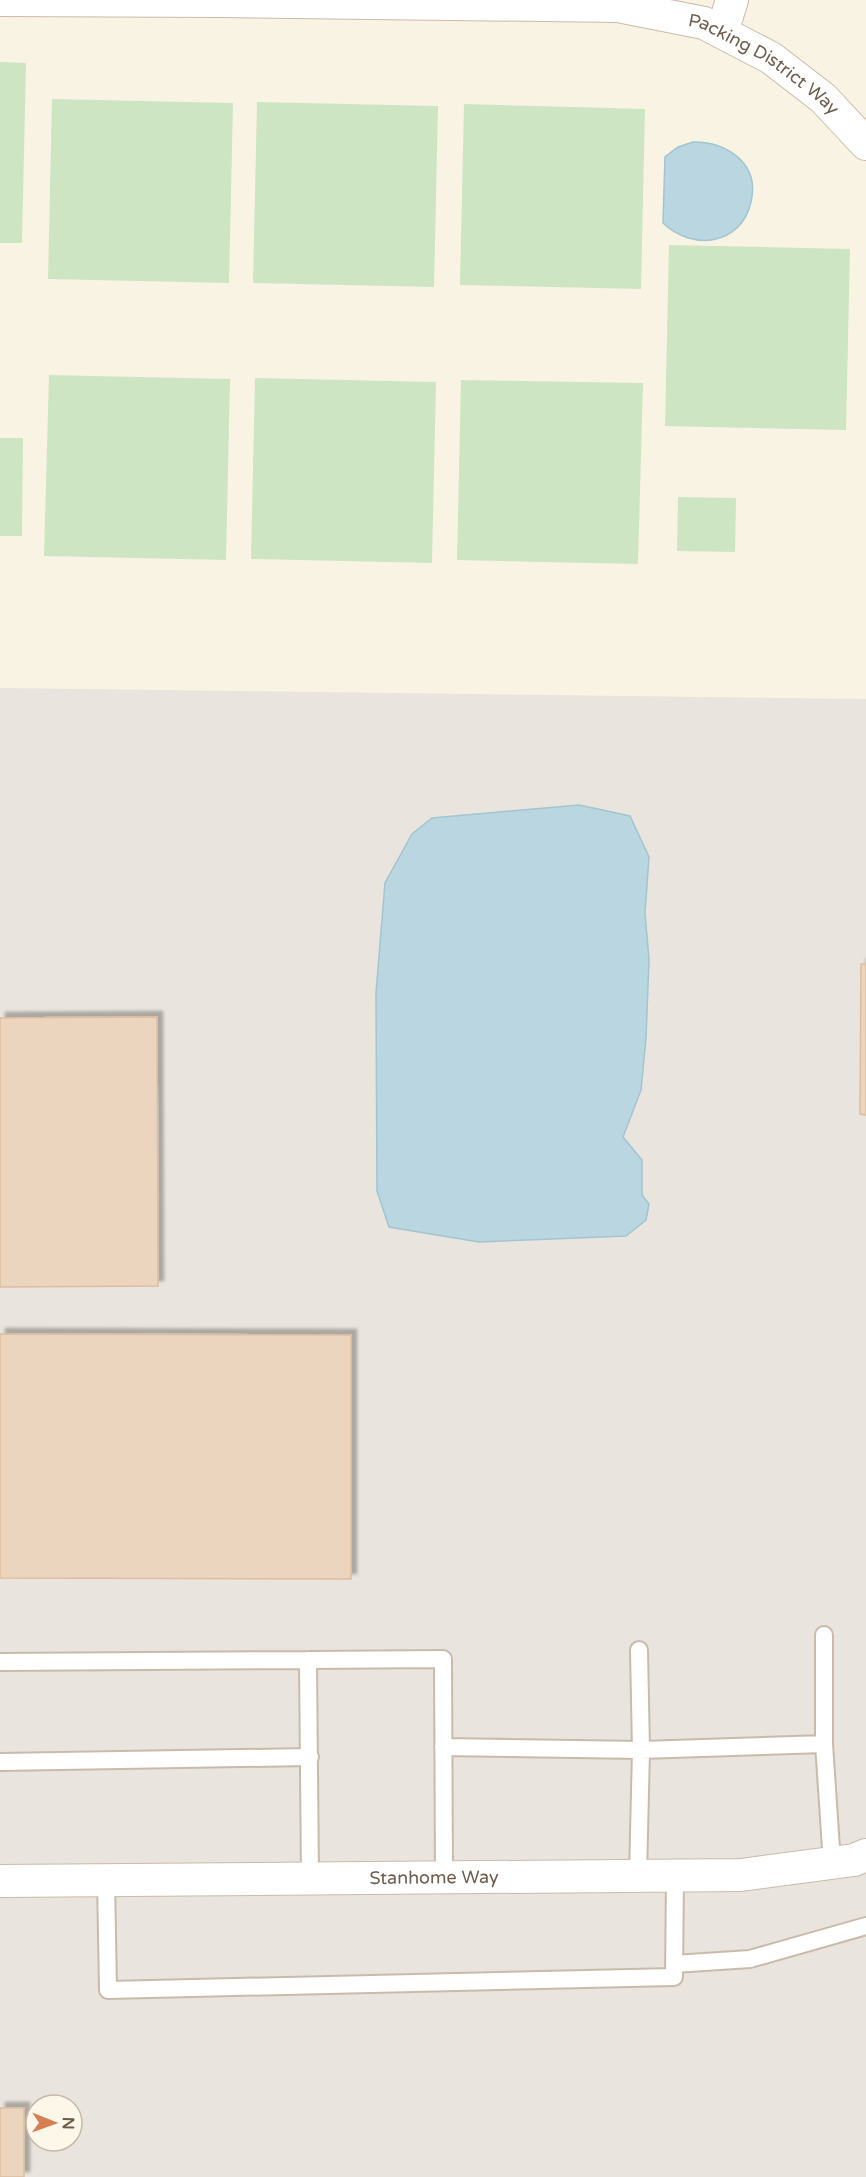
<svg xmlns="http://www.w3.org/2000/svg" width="866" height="2177" font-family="'Varela Round',sans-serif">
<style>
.industrial{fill:#e9e4dd;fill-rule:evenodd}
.green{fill:#cee5c3}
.water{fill:#bad7e1;stroke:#a1c5d1;stroke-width:1.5}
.building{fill:#ecd5be;stroke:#ddbda0;stroke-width:1.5;filter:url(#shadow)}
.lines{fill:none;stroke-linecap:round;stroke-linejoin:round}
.service-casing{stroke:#c9bbab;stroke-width:20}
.minor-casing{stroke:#c9bbab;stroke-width:34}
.service{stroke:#fff;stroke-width:16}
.minor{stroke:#fff;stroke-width:32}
.labels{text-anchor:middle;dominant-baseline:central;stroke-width:4.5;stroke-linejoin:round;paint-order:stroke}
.street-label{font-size:18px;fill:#6f5c4c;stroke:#fdf7e9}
</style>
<defs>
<filter id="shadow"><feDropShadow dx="5.5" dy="-5.5" stdDeviation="1.5" flood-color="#0004"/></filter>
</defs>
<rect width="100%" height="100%" fill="#f9f3e3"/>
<path class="industrial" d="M0,688L866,699V2177H0ZM36,2105H72V2141H36Z"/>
<path class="green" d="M0,62L26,63L22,243H0Z
M52,99L233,103L229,283L48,279Z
M257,102L438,106L434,287L253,283Z
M464,104L645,109L641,289L460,285Z
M669,245L850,249L846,430L665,426Z
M49,375L230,379L226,560L44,556Z
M255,378L436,382L432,563L251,559Z
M461,380L643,383L638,564L457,560Z
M0,438H23L22,536H0Z
M678,497L736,498L735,552L677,551Z"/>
<path class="water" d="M693,142C727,141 760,164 751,202C741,246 692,251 663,223L665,157L678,147Z
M579,805L630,816L649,857L645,913L649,959L646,1038L641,1090L623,1137L642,1160V1195L649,1204L646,1220L626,1236L479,1242L389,1227L377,1191L376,993L385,883L412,834L432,818Z"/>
<path class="building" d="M861,964H866V1115L860,1114Z
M157,1017L158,1286L0,1287V1018Z
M0,1334L351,1335V1579L0,1578Z
M0,2108H24V2177H0Z"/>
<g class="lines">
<defs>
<path id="service" d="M824,1635V1744
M639,1650L641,1750L824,1744L832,1863
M308,1660L443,1659L444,1877
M0,1662L308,1660L310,1878
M443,1747L641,1750L638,1876
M0,1762L310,1757
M106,1880L108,1990L674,1977L675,1875
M674,1964L750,1959L866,1926"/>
<g id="minor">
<path id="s1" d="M0,0L221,1L618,6L704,23L771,58L823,98L866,144"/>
<path d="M722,32L732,0"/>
<path id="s2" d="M0,1881L741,1875L854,1860L866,1855"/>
</g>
</defs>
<use href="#service" class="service-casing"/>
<use href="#minor" class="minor-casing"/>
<use href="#service" class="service"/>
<use href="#minor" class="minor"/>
</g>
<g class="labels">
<g class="street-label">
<text stroke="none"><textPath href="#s1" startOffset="778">Packing District Way</textPath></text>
<text stroke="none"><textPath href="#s2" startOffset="434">Stanhome Way</textPath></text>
</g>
</g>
<g transform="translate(54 2123) rotate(91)"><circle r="28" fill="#fdf7e9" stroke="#c4b9aa" stroke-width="1.5"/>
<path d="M0-4.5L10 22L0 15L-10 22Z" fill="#d77e54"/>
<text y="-9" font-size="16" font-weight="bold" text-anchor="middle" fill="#6f5c4c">N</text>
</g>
</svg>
